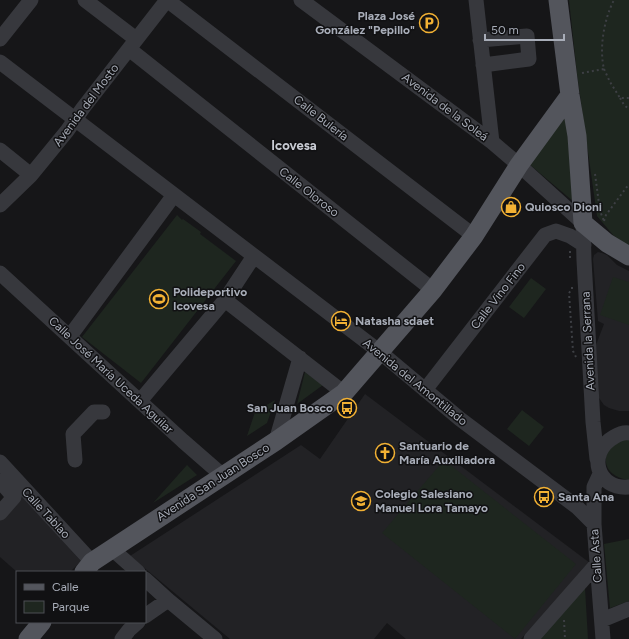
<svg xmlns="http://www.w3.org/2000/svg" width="629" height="639" font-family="Figtree,sans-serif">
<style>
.built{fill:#222225}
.green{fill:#1e261f}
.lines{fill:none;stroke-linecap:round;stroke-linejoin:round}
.path{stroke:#3d3f44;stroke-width:2;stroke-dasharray:2 3;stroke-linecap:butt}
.minor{stroke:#37383d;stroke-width:15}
.major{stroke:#53555c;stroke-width:19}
.labels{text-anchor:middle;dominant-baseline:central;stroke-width:3;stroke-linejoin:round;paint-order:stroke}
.poi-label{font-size:12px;font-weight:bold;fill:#a8adb8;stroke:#111113;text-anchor:start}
.street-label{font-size:12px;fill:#a8adb8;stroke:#111113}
.neighbourhood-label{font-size:13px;font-weight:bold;fill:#c9ccd4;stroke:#111113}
</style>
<rect width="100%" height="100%" fill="#161618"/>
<path class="built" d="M598,252L602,253L607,255L617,265L629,271V411H619L609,408L604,405L599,398L596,345L604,324L598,321L593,259L594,255Z
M365,394L590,563L521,639H406L387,623L374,639H230L130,556L301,445L320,459Z
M20,494L81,561L70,572H17L0,557V517Z"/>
<path class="green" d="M569,0H629V246L613,235L597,216L577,74Z
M568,114L574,202L529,164Z
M177,215L182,220L183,219L201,232L200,234L236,261L141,383L82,337Z
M613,277L629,282V325L600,315Z
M531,278L546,289L524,318L509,307Z
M305,372L323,385L297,404Z
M275,400L267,423L247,436L255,412Z
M522,410L544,427L529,446L507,429Z
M629,438V480C617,479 604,471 606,457C607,453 609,449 611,445Z
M444,460L576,564L515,639L382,533Z
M187,465L197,475L153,503Z
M629,539V601L610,608L604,544Z
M585,588L588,639H538Z"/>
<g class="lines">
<path class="path" d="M604,69L610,82L620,98H629
M582,73L604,69C599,48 604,19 614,0
M620,98L624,105L629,109
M595,174L600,211L604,221
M604,221L606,215L629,184
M570,251V261
M572,287V289L569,293L573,351L576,357
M564,620L565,639"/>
<path class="minor" d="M85,0L136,39
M167,0L474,236
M301,0L492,142L519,165L583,223L584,260L593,422L597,459
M476,0L492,142
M0,39L31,0
M480,40L527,36L529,59L483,65
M129,49L433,290
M0,62L380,352L460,419L577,507L594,524
M0,150L31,175
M0,205L31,175L67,131L83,108L167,0
M0,273L183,441L222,475
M225,300L344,393
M70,336L174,195
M425,390L545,235L556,231L570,236L584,245
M140,401L225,300L254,256
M629,433C624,432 619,434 614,437C586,453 597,490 629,487
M276,441L300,358
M75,460L73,434L94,412H103
M0,462L92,562
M600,474L594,487V524L603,639
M0,481L14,497L0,513
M112,549L138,572
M145,579L168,600L215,639
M145,616L168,600
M602,620L629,609
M122,639L129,630L138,622
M531,639L596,565"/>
<path class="major" d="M558,0L570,95L577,136L583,223L607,243L629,256
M84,572L92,562L276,441L344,393L433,290L474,236L519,165L570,95
M28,639L42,622"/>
</g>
<defs>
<symbol id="parking-ring" viewBox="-11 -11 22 22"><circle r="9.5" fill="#111113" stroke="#f2b134" stroke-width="1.5"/><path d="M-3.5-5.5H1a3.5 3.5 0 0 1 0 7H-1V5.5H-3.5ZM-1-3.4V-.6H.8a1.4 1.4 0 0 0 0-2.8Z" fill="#f2b134"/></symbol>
<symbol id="shop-ring" viewBox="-11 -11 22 22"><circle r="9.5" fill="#111113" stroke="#f2b134" stroke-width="1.5"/><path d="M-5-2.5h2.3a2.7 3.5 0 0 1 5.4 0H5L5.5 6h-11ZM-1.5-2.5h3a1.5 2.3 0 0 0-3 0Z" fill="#f2b134"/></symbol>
<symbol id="stadium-ring" viewBox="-11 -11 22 22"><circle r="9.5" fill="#111113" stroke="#f2b134" stroke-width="1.5"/><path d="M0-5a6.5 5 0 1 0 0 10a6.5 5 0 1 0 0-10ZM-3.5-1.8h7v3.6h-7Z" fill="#f2b134"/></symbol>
<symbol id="hotel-ring" viewBox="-11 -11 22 22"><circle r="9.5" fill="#111113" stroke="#f2b134" stroke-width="1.5"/><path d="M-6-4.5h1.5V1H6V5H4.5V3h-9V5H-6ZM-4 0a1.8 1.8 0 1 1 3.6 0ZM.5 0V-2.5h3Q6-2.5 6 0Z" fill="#f2b134"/></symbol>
<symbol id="bus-ring" viewBox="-11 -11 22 22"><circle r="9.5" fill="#111113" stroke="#f2b134" stroke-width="1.5"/><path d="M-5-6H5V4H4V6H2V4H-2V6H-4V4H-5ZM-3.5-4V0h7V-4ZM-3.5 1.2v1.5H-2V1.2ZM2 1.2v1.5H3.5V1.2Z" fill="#f2b134"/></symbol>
<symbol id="church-ring" viewBox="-11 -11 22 22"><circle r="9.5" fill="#111113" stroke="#f2b134" stroke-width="1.5"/><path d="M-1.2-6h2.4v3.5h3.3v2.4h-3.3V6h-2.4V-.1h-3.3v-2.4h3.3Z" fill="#f2b134"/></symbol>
<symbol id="school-ring" viewBox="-11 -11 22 22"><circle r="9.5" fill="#111113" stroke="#f2b134" stroke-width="1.5"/><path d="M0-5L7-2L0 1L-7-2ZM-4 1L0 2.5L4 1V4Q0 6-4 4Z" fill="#f2b134"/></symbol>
</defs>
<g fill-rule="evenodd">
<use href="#parking-ring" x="418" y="12" width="22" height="22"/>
<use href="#shop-ring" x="500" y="196" width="22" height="22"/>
<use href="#stadium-ring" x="148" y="288" width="22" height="22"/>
<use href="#hotel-ring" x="330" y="310" width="22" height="22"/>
<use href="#bus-ring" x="336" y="397" width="22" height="22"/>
<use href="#church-ring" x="374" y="442" width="22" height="22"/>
<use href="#bus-ring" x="533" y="486" width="22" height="22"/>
<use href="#school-ring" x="350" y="490" width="22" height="22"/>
</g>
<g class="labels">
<g class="poi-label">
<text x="415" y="16" text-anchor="end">Plaza José<tspan x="415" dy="14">González "Pepillo"</tspan></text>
<text x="525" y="207">Quiosco Dioni</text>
<text x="173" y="292">Polideportivo<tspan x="173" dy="14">Icovesa</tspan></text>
<text x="355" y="321">Natasha sdaet</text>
<text x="333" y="408" text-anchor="end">San Juan Bosco</text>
<text x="399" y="446">Santuario de<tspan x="399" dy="14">María Auxiliadora</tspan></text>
<text x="375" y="494">Colegio Salesiano<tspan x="375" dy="14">Manuel Lora Tamayo</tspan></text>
<text x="558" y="497">Santa Ana</text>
</g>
<g class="street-label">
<text transform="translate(86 105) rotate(-53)">Avenida del Mosto</text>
<text transform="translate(445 107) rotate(37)">Avenida de la Soleá</text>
<text transform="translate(321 118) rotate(38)">Calle Bulería</text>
<text transform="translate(309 192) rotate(38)">Calle Oloroso</text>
<text transform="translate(498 296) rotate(-52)">Calle Vino Fino</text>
<text transform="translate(588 341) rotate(-93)">Avenida la Serrana</text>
<text transform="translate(111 375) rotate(43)">Calle José María Uceda Aguilar</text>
<text transform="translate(415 382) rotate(39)">Avenida del Amontillado</text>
<text transform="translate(213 482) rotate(-33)">Avenida San Juan Bosco</text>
<text transform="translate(46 513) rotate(47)">Calle Tablao</text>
<text transform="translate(596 556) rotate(-94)">Calle Asta</text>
</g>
<g class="neighbourhood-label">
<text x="294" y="145">Icovesa</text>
</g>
</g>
<rect x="16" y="571" width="130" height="52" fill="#111113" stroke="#4d4f55"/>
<rect x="24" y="584" width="20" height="6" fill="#53555c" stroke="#4d4f55"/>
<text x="52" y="591" font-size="12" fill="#a8adb8">Calle</text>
<rect x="24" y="601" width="20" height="12" fill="#1e261f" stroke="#4d4f55"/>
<text x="52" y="611" font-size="12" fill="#a8adb8">Parque</text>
<path d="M485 34v6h79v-6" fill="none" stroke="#a8adb8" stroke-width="2"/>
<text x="491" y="34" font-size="12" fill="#a8adb8" stroke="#111113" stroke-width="3" paint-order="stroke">50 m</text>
</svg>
